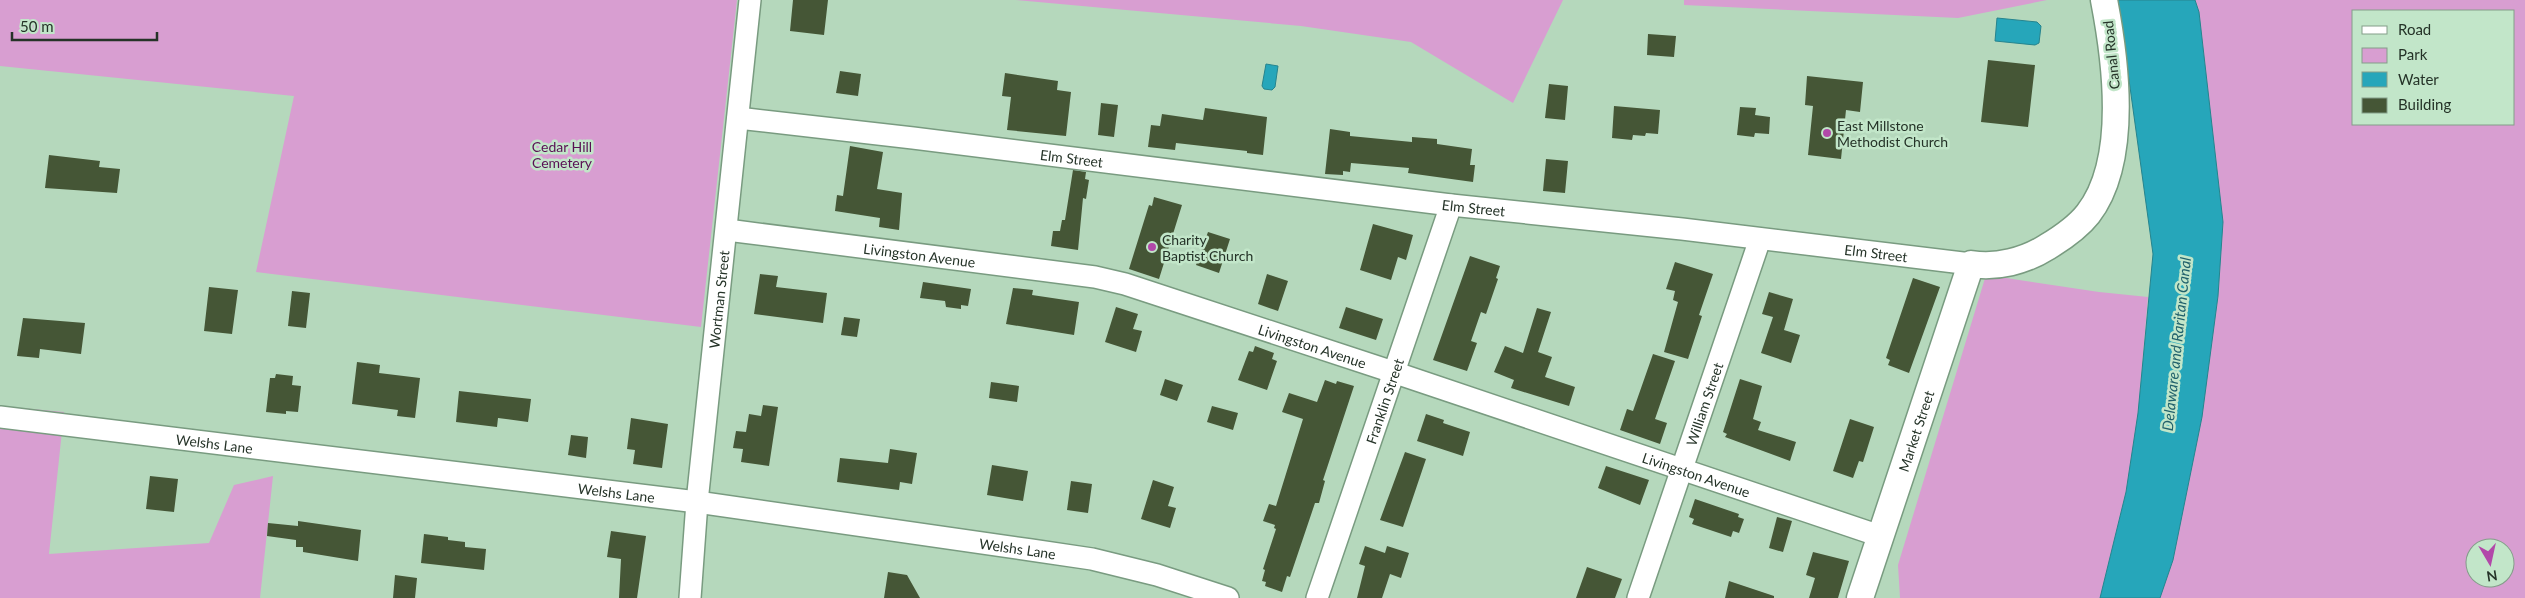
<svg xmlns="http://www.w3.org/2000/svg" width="2525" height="598" font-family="Lato,sans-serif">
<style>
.green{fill:#d89ed1;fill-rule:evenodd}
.water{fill:#26a6ba;stroke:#26848e}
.building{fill:#455636}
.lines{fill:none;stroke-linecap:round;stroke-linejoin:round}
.minor-casing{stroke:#799b80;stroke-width:24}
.tertiary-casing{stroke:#799b80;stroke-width:29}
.minor{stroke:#fff;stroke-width:21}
.tertiary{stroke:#fff;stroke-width:26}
.poi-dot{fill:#b248a9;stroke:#c2e6c9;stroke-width:2}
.labels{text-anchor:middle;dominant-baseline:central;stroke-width:5;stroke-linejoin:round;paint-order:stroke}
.street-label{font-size:14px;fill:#253328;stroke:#c2e6c9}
.poi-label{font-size:14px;fill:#253328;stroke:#c2e6c9;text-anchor:start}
.park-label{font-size:14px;fill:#591054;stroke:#c2e6c9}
.water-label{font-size:15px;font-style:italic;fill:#20606b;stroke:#c2e6c9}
</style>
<rect width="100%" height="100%" fill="#b5d8bc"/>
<path class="green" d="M0,0H737L701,327L256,272L294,96L0,66Z
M1016,0H1563L1513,103L1411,42L1301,26Z
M1684,0H2047L1958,18L1684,5Z
M2195,0H2525V598H2160L2173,560L2202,417L2218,296L2223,222L2199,12ZM2354,11H2514V124H2354ZM2475,548H2505V578H2475Z
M1986,275L2099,292L2148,297L2138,413L2126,492L2100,598H1900L1898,565Z
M0,406L64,412L49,554L209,543L234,485L273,476L260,598H0Z"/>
<path class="water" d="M2118,0H2195L2199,12L2223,222L2218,296L2202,417L2173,560L2160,598H2100L2126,492L2138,413L2153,254Z
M1997,18L2037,22L2041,26L2039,43L2035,45L1995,41Z
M1266,64L1278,66L1275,87L1272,90L1264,89L1262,86Z"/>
<path class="building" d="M793,0H828L824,35L790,31Z
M1648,34L1676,36L1674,57L1647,55Z
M1988,60L2035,65L2028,127L1981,122Z
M840,71L861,74L858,96L836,93Z
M1005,73L1058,81L1057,90L1071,92L1066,136L1007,130L1011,97L1002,96Z
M1807,76L1863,82L1860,112L1846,110L1841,159L1808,155L1813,106L1805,105Z
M1549,84L1568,86L1565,120L1545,118Z
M1101,103L1118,105L1114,137L1098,135Z
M1614,106L1660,110L1658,134L1646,133L1645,136L1633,135L1632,140L1612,138Z
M1740,107L1756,108L1755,115L1770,117L1769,134L1755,133L1754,137L1737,135Z
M1205,108L1267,117L1263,155L1247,153V151L1176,143L1175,150L1148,147L1151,125L1160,126L1162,114L1203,120Z
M1330,129L1350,132V136L1412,142V137L1437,139V144L1472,149L1470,165H1475L1473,182L1408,173L1409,168L1351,163L1350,172L1343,171V175L1325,174Z
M850,146L883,152L877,189L902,193L899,230L879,227L880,218L835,211L837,195L843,196Z
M49,155L100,161L99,167L120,169L117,193L45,188Z
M1546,159L1568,161L1565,193L1543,191Z
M1073,170L1086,172L1085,179L1089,180L1086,199L1083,198L1078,250L1051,246L1053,231H1060L1062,220H1065Z
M1154,197L1182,205L1159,279L1129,269L1149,205L1152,206Z
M1373,224L1413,235L1406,260L1398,257L1391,280L1360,270Z
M1208,232L1230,239L1219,273L1196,265Z
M1470,256L1500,266L1496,278L1498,279L1486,314L1481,312L1471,341L1477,343L1467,371L1433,360Z
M1675,262L1713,274L1699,315L1702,316L1688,359L1664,352L1678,302L1673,300L1675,291L1666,289Z
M760,274L778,276L776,287L827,293L823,323L754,314Z
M1267,274L1288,281L1278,311L1258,304Z
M1913,278L1940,287L1909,373L1888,365L1890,360L1886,358Z
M923,282L971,289L968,306L961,305V309L946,307L945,301L920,298Z
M209,287L238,290L232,334L204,331Z
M1013,288L1033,290L1032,295L1079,302L1074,335L1006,324Z
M292,291L310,293L306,328L288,326Z
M1769,292L1793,299L1784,330L1800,335L1791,363L1761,353L1773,317L1762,314Z
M1116,307L1138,314L1133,329L1142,331L1136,352L1105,342Z
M1346,307L1383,319L1376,340L1339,328Z
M1537,308L1551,312L1538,352L1552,357L1545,377L1575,387L1569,406L1511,388L1514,380L1494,372L1505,346L1523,353Z
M844,317L860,319L857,337L841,335Z
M23,318L85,323L81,354L40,349L39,358L17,356Z
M1255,346L1274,353L1272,359L1277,361L1267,390L1238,380L1249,351L1253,352Z
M1653,354L1675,361L1655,419L1667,423L1660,444L1620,430L1627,409L1633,411Z
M357,362L380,365L379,373L420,378L415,418L397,416L398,410L352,404Z
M276,374L293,376L292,385L301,386L298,412L286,411V414L266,412L270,378H275Z
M1165,379L1183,385L1177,401L1160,395Z
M1740,379L1762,386L1753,419L1761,422L1758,430L1796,442L1790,461L1725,437L1727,434L1723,432Z
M1325,380L1336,384L1337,381L1354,386L1323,480L1325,481L1319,503H1315L1290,577L1287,576L1282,592L1265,586L1266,582L1262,581L1265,570L1263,569L1276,529L1274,528L1275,525L1263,521L1269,504L1276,506L1303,419L1282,412L1289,393L1317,402Z
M991,382L1019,386L1017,402L989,398Z
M459,391L531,399L528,422L498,418L497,427L456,422Z
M763,405L778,407L769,466L741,462L743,449L733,448L736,431L746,432L749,414L761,416Z
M1212,406L1238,413L1233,430L1207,422Z
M1426,414L1444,420L1443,423L1470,432L1463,456L1417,441Z
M631,418L668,424L662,468L633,464L635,450L627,449Z
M1850,419L1874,427L1863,462L1859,461L1853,478L1833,471Z
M571,435L588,437L586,458L568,455Z
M890,449L917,453L912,484L900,482L899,490L837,482L840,458L888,463Z
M1405,452L1426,459L1403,527L1380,520Z
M992,465L1028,471L1023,501L987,495Z
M1606,466L1649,480L1640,505L1598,488Z
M150,476L178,479L174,512L146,509Z
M1153,480L1174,487L1168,506L1176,508L1170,528L1141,519Z
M1071,481L1092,484L1088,513L1067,510Z
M1695,499L1739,514L1738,517L1744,519L1739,533L1733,531L1731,537L1692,524L1694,519L1689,517Z
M1777,517L1792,521L1783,552L1769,548Z
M298,521L361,530L358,561L303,552V547H296V540L267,536L268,523L298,526Z
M611,531L646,536L637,598H619L621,559L607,557Z
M424,534L448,537V540L465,542V547L486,549L484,570L421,563Z
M1365,546L1385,553L1387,546L1409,553L1401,578L1390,574L1382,598H1357L1365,566L1359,564Z
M1813,552L1849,561L1838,598H1809L1815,578L1806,575Z
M1587,567L1622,579L1615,598H1576Z
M888,572L907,575L920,598H884Z
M395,575L417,578L415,598H393Z
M1729,581L1774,596V598H1725Z"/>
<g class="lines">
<defs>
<g id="minor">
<path id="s1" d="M738,118L913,138L1451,205L1682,229L1971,264"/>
<path id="s2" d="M727,230L1095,277L1125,284L1393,372L1880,536"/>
<path id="s3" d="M0,417L697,502L1031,550L1092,559L1157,575L1228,598"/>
<path id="s4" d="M690,598L697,502L750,0"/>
<path id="s5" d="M1317,598L1451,205"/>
<path id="s6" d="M1638,598L1760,239"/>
</g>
<g id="tertiary">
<path id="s7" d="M1860,598L1971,264C1997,268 2025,261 2047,247C2062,238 2077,228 2088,214C2129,161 2116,62 2104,0"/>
</g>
</defs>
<use href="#minor" class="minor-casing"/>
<use href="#tertiary" class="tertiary-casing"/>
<use href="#minor" class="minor"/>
<use href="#tertiary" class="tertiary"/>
</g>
<g class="poi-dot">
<circle cx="1827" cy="133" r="5"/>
<circle cx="1152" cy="247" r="5"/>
</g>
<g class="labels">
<g class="street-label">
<text transform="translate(2111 55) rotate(-96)">Canal Road</text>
<text stroke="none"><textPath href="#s1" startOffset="336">Elm Street</textPath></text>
<text stroke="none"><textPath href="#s1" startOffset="741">Elm Street</textPath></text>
<text stroke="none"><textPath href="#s1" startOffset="1146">Elm Street</textPath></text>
<text stroke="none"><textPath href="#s2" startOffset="194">Livingston Avenue</textPath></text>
<text stroke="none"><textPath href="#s4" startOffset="300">Wortman Street</textPath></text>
<text stroke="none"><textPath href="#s2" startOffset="599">Livingston Avenue</textPath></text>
<text stroke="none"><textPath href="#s5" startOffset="208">Franklin Street</textPath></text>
<text stroke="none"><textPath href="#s6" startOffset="205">William Street</textPath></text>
<text stroke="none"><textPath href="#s7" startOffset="176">Market Street</textPath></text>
<text stroke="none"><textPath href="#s3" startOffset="216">Welshs Lane</textPath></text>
<text stroke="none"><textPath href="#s2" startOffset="1004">Livingston Avenue</textPath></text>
<text stroke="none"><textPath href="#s3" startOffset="621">Welshs Lane</textPath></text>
<text stroke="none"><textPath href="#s3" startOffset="1026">Welshs Lane</textPath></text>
</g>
<g class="poi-label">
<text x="1837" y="125">East Millstone<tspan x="1837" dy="16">Methodist Church</tspan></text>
<text x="1162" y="239">Charity<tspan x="1162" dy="16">Baptist Church</tspan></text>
</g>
<g class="park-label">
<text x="562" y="146">Cedar Hill<tspan x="562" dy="16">Cemetery</tspan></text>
</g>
<g class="water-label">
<text transform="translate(2176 344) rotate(-84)">Delaware and Raritan Canal</text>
</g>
</g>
<rect x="2352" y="10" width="162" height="115" fill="#c2e6c9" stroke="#839e89"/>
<rect x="2362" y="26" width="25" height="8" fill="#ffffff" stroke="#839e89"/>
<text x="2398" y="35" font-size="15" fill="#253328">Road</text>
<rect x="2362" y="48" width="25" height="15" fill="#d89ed1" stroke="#839e89"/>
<text x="2398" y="60" font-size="15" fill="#253328">Park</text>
<rect x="2362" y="72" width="25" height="15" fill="#26a6ba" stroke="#839e89"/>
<text x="2398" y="85" font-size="15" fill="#253328">Water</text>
<rect x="2362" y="98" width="25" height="15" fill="#455636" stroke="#839e89"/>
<text x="2398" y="110" font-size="15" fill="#253328">Building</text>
<g transform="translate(2490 563) rotate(171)"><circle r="24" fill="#c2e6c9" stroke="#839e89"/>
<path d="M0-4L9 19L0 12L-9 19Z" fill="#b248a9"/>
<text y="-8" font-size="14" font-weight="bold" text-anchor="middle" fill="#253328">N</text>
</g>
<path d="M12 32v8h145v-8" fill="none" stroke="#253328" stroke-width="2.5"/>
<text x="20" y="32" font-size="15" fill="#253328" stroke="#c2e6c9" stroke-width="4" paint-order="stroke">50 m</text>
</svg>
